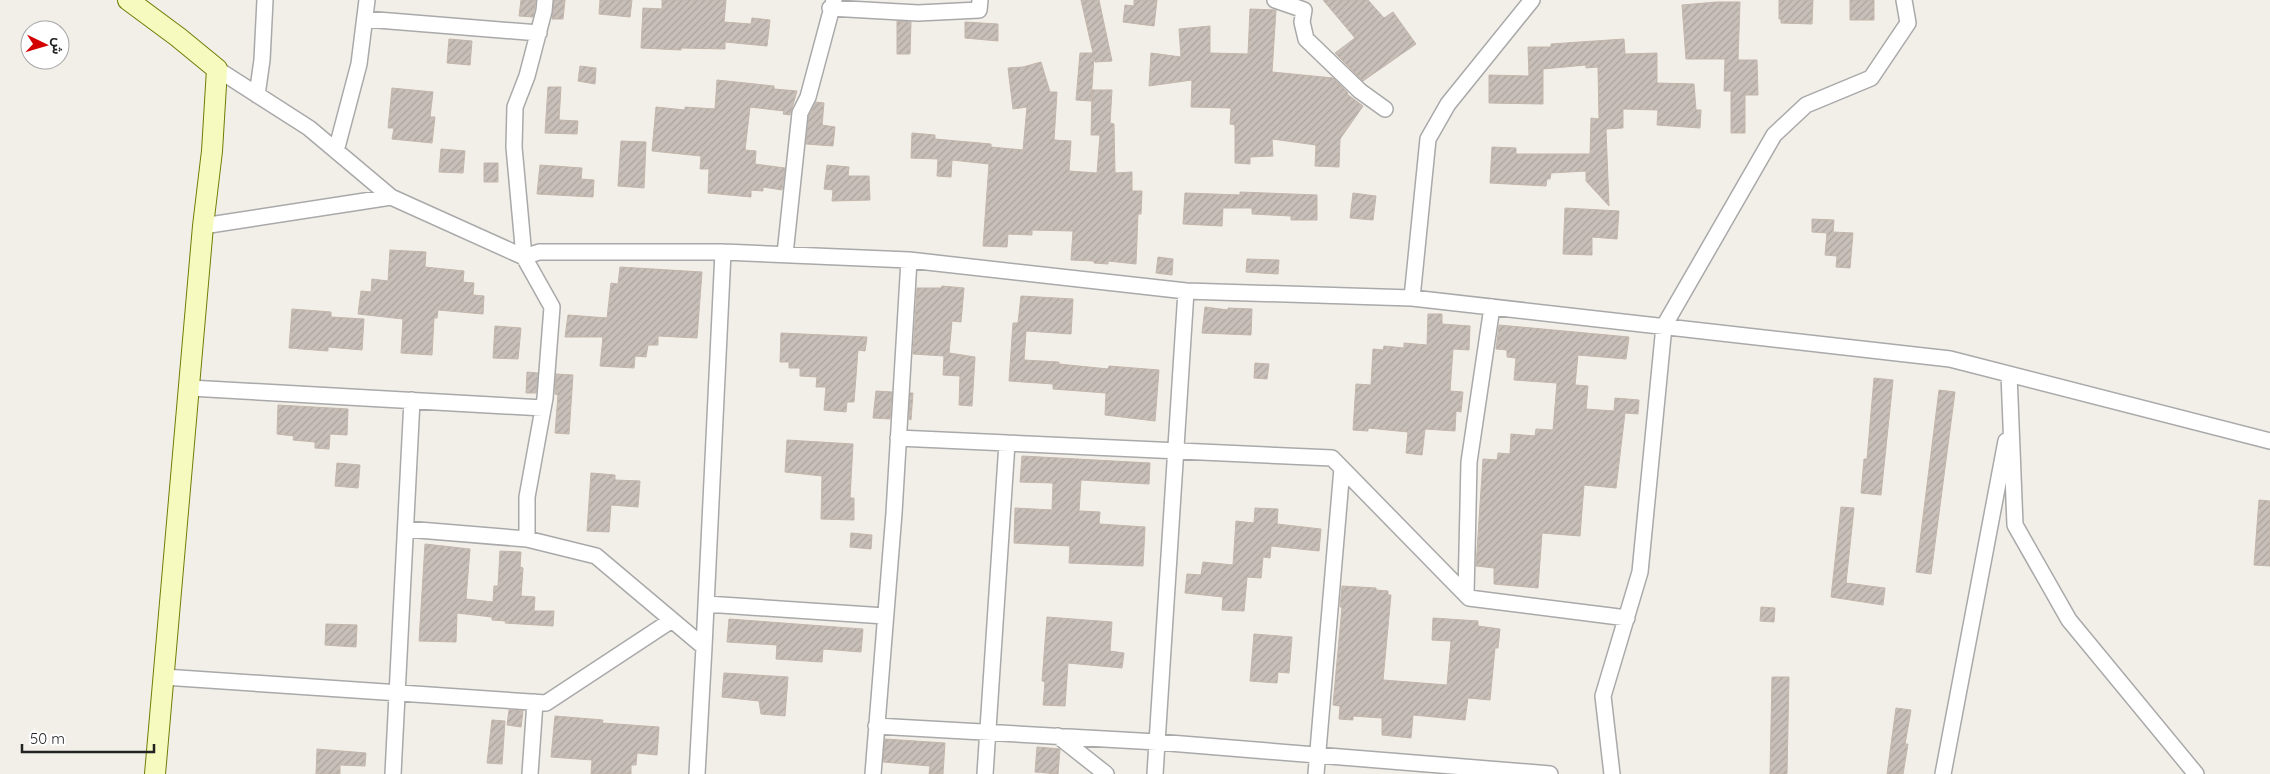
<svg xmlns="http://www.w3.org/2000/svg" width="2270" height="774" font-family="Quicksand,Vazirmatn,sans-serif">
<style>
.building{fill:url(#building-hatch);stroke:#c4b6ab}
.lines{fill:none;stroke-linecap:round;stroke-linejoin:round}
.street-casing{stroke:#a9a9a9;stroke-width:18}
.secondary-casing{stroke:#707d05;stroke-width:22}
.street{stroke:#fff;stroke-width:15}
.secondary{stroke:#f7fabf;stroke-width:20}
</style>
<defs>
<pattern id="building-hatch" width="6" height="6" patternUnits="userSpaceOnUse" patternTransform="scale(1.25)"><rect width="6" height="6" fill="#c7bfb8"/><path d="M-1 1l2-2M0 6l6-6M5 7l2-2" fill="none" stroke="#aba49e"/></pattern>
</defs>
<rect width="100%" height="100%" fill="#f2efe9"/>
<path class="building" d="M521,0H536L533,17L519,16Z
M554,0H565L563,19H552Z
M600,0H632L630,17L599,14Z
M662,0H726L724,22L751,24L752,18L770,20L767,46L725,42V49L681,48V50L641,48L643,8L662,9Z
M1081,0H1099L1112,61L1095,62L1094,57L1091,101L1076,100L1080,53H1093Z
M1134,0H1157L1154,26L1123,22L1125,5L1134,6Z
M1323,0H1368L1384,18L1393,12L1416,44L1363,81L1335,53L1355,38Z
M1779,0H1813L1812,24L1781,23V19H1779Z
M1850,0H1874V20H1850Z
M1717,2H1740L1738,60H1757L1758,95H1745V133H1731V91H1724L1725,59H1686L1682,5Z
M1250,9L1276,10L1272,72L1333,78L1348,93L1347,94L1363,106L1340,139L1339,167L1315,166L1316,145L1272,139L1273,156L1250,157V164L1235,163V125L1230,124L1231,108L1191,107L1192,80L1149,86L1151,53L1181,57L1179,29L1210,26V53L1248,54Z
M897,21L911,22L910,54H897Z
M965,22L998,24V41L965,38Z
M449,39L472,41L470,65L447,63Z
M1624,39L1625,54L1657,53V83L1694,84L1696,110H1701L1700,128L1657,125L1658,110L1623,109V128L1606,129L1609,206L1586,181V171L1551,173L1550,179H1547L1546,186L1490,183L1492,147L1516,148V154H1590L1591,118L1599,119L1598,67L1586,68V65L1543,69V104L1489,103V75L1529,76L1528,47H1551V44Z
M1041,62L1050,92H1057L1054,140L1071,141L1069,171L1097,173L1100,135H1091L1092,90H1112L1110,123L1114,124L1115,173L1132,172V191H1142L1141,214H1138L1136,264L1108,261V264L1094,263V261L1071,260L1073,231L1032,230V235L1008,234L1007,247L983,246L989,164L952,160L951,177L937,176L938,159L911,158L912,133L935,135V139L991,144V147L1023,150L1027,107L1013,109L1008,68L1023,67Z
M580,66L596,68L595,84L578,81Z
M717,80L774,86V89L797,91L790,115L783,114L784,111L750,107L745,150L756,151L755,164L785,168L782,190L763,187V191L751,190V197L708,193L709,169H700L701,156L652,151L656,107L685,110V107L715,109Z
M548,87H561L559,120L578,121L577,134L545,133Z
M392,88L433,92L430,117H435L432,143L392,139L394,128H388Z
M816,102L824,103L822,125L835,127L833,146L806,144L809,116Z
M621,141L646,142L644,188L618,186Z
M441,149L465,151L463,173L439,172Z
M484,163H498V182H484Z
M540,165L582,168L581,179L594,180L593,197L537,194Z
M827,165L849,167L848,176H869L870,200L832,201L833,190L824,189Z
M1240,192L1317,195V220H1291V216L1252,214V208H1223L1222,226L1183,224L1185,193L1240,195Z
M1353,193L1376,196L1373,220L1350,218Z
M1565,208L1619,211L1617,239L1592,237V255L1563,254Z
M1812,219L1834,220L1833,232L1853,233L1850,268L1836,267L1837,256L1825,255L1827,233L1812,232Z
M390,250L426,252L425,267L464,271L463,282L474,283L473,295L484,296L483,314L438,310L437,318H434L432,355L401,353L403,319L358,314L361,291L371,292L372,279L388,281Z
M1158,257L1173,259L1172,275L1156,273Z
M1247,259L1279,260L1278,274L1246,272Z
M620,267L702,272L697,338L658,336V345H648L646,357L635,356L634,368L600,366L603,337H565L568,315L607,318L611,283L618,284Z
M942,286L964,288L961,322L952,321L949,353L975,357L972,406L959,405L960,376L943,375L944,356L913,354L917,288H941Z
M1021,296L1073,299L1071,334L1026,331L1024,360L1059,362V364L1108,369L1109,366L1159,370L1155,421L1105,415L1106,393L1053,389V384L1009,381L1013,323H1018Z
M1205,307L1228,310V308L1252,309L1251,335L1202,333Z
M292,309L331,312V317L364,319L362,350L328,347V351L289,348Z
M1428,314H1442V324L1470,326L1469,350L1453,349L1450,391L1463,392L1461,412L1456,411L1455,431L1425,429L1422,455L1406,453L1408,432L1368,428V431L1353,430L1356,384L1371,385L1373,349L1383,350L1384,346L1404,348V343L1427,345Z
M1499,325L1629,337L1626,359L1578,355L1575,385L1588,386L1586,409L1614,411L1615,398L1639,400L1638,414L1625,413L1616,488L1584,485L1580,536L1542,533L1538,588L1494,584V568L1476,566L1483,459L1497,460L1498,453L1510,454L1511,434L1535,436L1536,429L1553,430L1557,383L1514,380L1516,358L1507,357V350L1496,349Z
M495,326L521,328L518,359L493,358Z
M781,333L867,337L865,351L858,350L854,402H847L846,412L824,410L826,387H816L817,377L800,376V368H789V362H780Z
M1255,363L1269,364L1267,379L1254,378Z
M527,372L538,373L536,393H526Z
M556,374L573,375L569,434L555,433L558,395L555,394Z
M1874,378L1893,380L1881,495L1861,493L1864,459H1867Z
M1939,390L1955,392L1931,574L1916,572Z
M876,391L892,392L890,419L873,418Z
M910,393H913L911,420L909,419Z
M278,405L348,409L347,435L330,434L329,449L315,448V442L293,440L294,436L277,434Z
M787,440L853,444L850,498H854V520L821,519L822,476L785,472Z
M1022,456L1150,463L1149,484L1081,480L1079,511L1100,512L1099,524L1145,527L1143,566L1069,563L1070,546L1014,543L1015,508L1052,510L1053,483L1020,482Z
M337,463L360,465L358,488L335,486Z
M591,473L615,475V480L640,481L638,507L611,505L609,532L587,531Z
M2259,500L2270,501V566L2254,565Z
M1841,507L1854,508L1846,583L1885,588L1883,605L1831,597Z
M1255,508L1278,509L1277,524L1321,529L1319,551L1271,546L1270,558L1263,557L1261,578L1247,577L1244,611L1222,610L1223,597L1185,593L1187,574L1201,575L1203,562L1233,565L1236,521L1254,523Z
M851,533L872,535L871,549L850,547Z
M425,544L470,549L466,599L493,602L494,586H498L500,551L521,552L520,567L523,568L521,596L535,597L534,611H554L553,626L505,623L506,621L492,620V617L457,613L456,642L419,641Z
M1342,586L1376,588V590L1388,591V595H1391L1383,680L1447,685L1451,641L1432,640L1433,618L1478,621V626L1500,629L1498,648H1495L1490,700L1468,698L1465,720L1413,715L1411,738L1382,735V718L1353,716V720L1339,719L1340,706L1333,705L1342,607H1340Z
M1761,607L1775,608L1774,622L1760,621Z
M1047,617L1112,622L1110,651L1124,653L1122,668L1068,663L1065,706L1043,705L1045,682L1042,681Z
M729,619L863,629L861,652L823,649L822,662L776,659L777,645L727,642Z
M326,624L357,625L356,647L325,645Z
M1254,634L1292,637L1289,673L1278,672L1277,683L1250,681Z
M724,673L788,677L785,716L761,714L759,701L722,697Z
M1772,677H1789L1787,774H1770Z
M1896,708L1911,710L1905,744H1908L1903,774H1887Z
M509,710L523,711L521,727L507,725Z
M555,716L603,720L602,723L659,727L657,755L637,753L636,765H631V774H591L592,760L551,757Z
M492,720L505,721L502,764L487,763Z
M885,739L945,743L943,774H929L930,766L883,762Z
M1037,747L1060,749L1058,774L1035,772Z
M317,749L366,753L365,766L340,765V774H316Z"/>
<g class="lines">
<defs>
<path id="street" d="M545,0L544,11L527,76L515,107L514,147L524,257L539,252H723L909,260L1186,291L1412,298L1950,359L2270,441
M1275,0L1304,10L1302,22L1306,39L1360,91L1385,109
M830,8L918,13L979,10L980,0
M365,19L539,33
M217,69L309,128L391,197L524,257L552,307L545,398L527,497V539L596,556L704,647L697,774
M257,95L262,60L265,0
M336,151L359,64L367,0
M203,226L391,197
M785,254L800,113L808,97L834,0
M1412,298L1428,139L1448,104L1532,0
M2009,374L2015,525L2069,620L2196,774
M190,388L543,408
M898,438L1332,458L1469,598L1627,618
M406,529L527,539
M1466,595L1469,462L1492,307
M706,604L885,616
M704,647L723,252
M164,677L546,703L672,620
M876,726L1157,742L1550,774
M1058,736L1106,774
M393,774L412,400
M530,774L535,702
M873,774L894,513L909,260
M985,774L1007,443
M1155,774L1186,291
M1316,774L1342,468
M1612,774L1603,696L1640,572L1664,326L1774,135L1806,105L1871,78L1908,23L1904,0
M1943,774L2006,441"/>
<path id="secondary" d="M128,0L178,37L217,69L212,151L203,226L155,774"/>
</defs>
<use href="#street" class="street-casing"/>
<use href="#secondary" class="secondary-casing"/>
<use href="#street" class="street"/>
<use href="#secondary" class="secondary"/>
</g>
<g transform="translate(45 45) rotate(95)"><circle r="24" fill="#ffffff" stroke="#a7a7a7"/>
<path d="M0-4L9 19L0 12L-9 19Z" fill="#d40000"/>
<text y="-8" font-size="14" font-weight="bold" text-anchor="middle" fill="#222222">ش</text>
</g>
<path d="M22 744v8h132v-8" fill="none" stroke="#222222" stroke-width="2.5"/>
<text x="30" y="744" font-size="15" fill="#222222" stroke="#ffffff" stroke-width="4" paint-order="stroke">50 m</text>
</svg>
